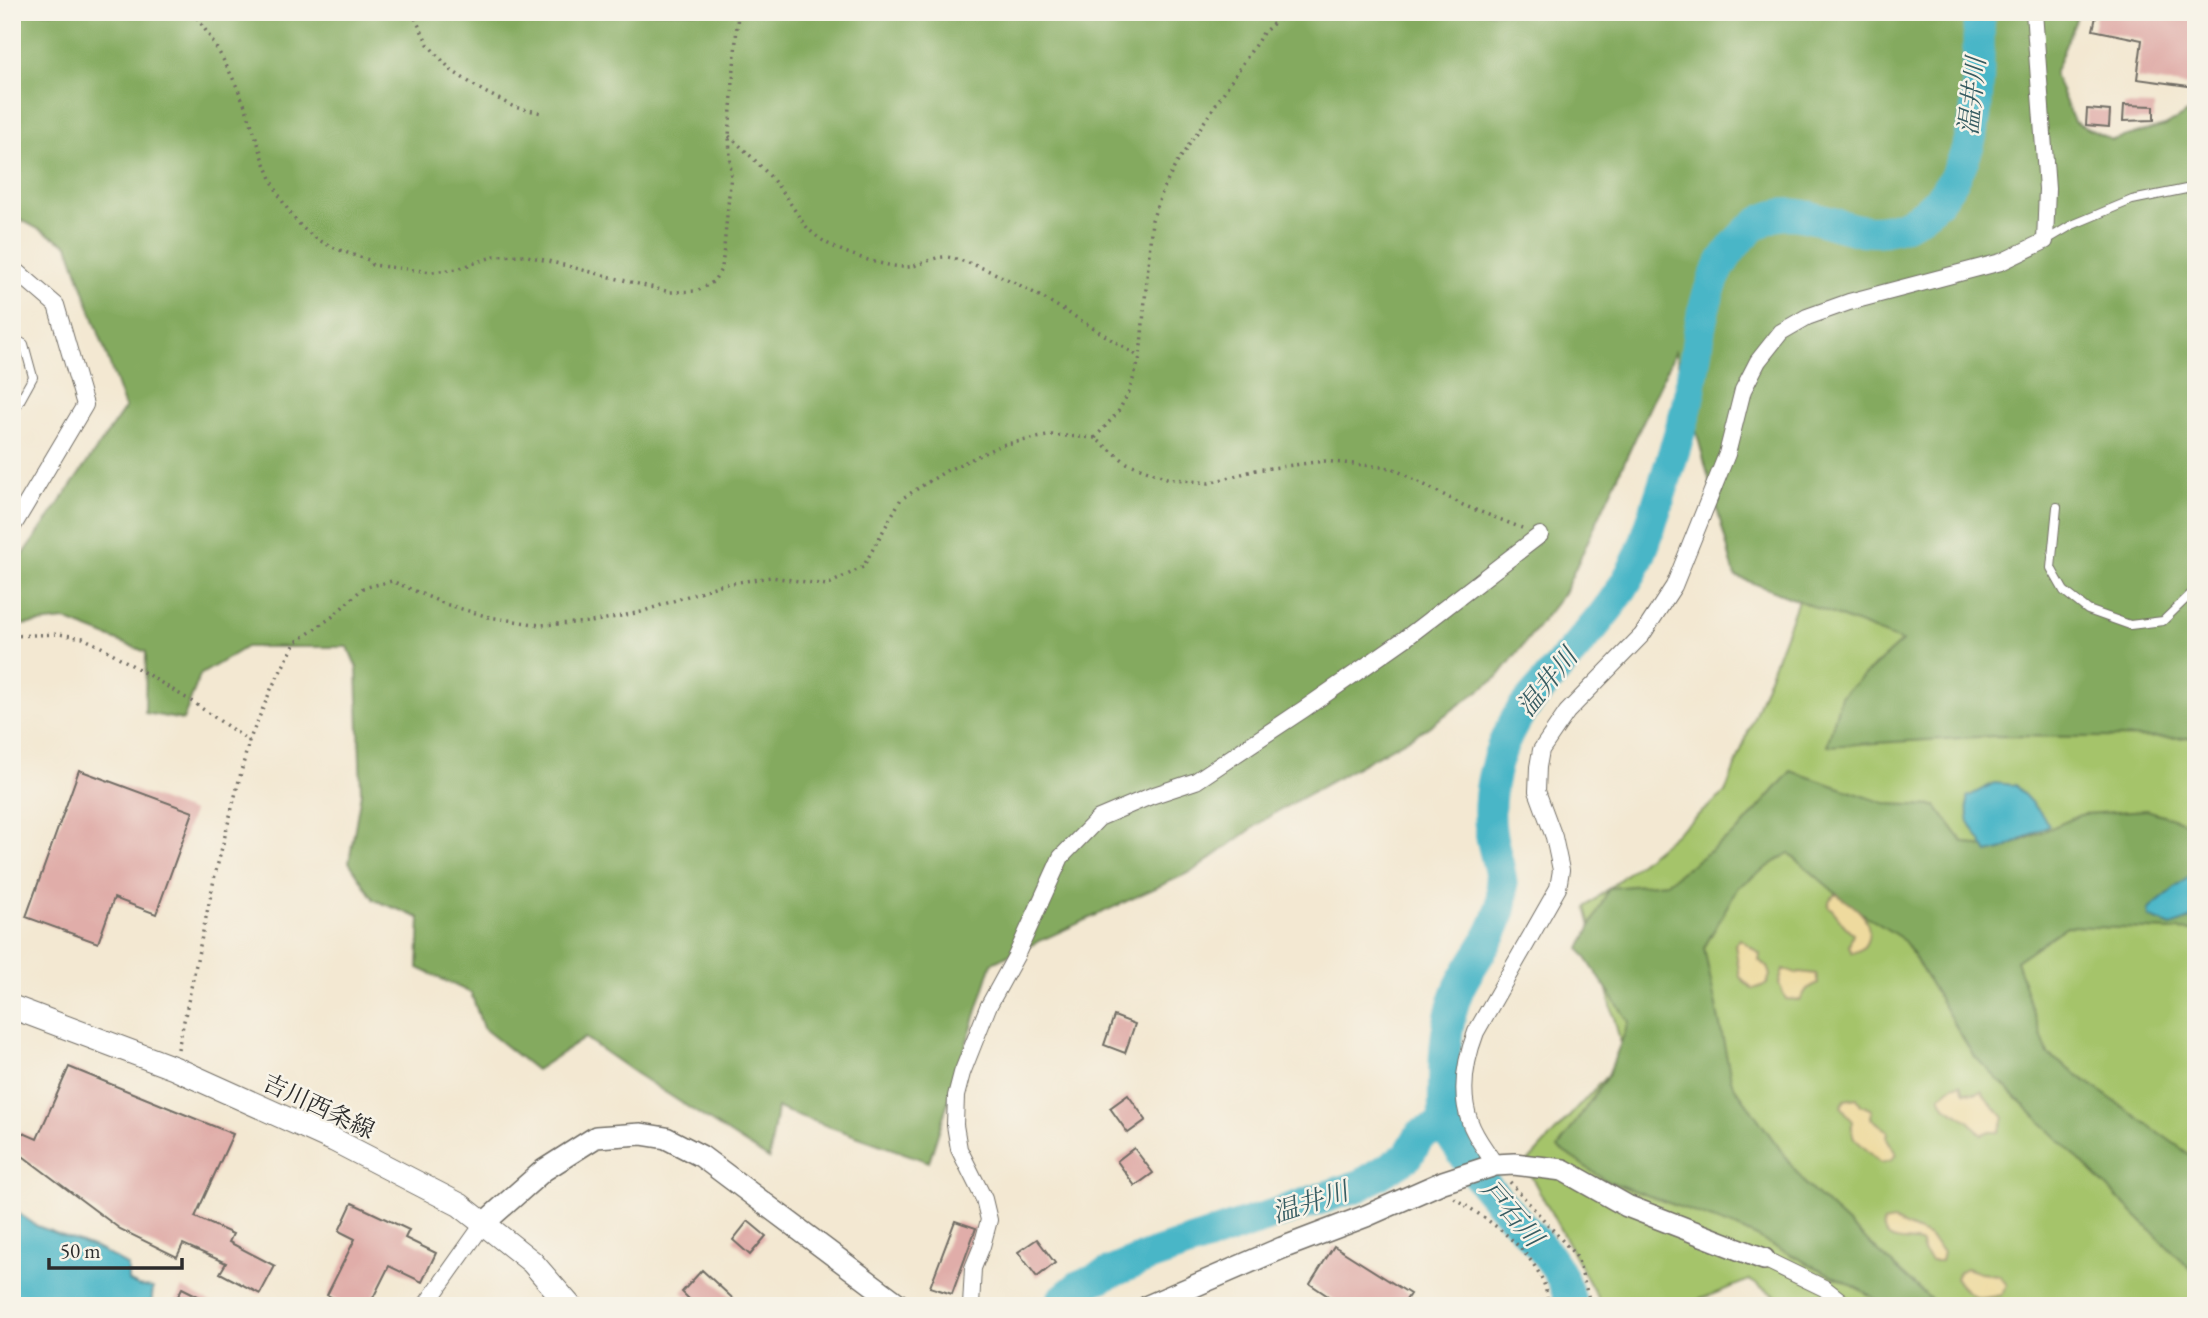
<svg xmlns="http://www.w3.org/2000/svg" width="2208" height="1318" font-family="'EB Garamond','Noto Serif JP',serif">
<style>
.green{fill:#a5c46b;stroke:#68784b;stroke-width:2}
.forest{fill:#84aa5f;stroke:#586a45;stroke-width:2}
.sand{fill:#eeda9e;stroke:#8c8264;stroke-width:2}
.water{fill:#4ab6c7;stroke:#3a7079;stroke-width:2}
.lines{fill:none;stroke-linecap:round;stroke-linejoin:round}
.river{stroke:#4ab6c7;stroke-width:32}
.building{fill:#e0ada9}
.service-casing{stroke:#716d65;stroke-width:10}
.minor-casing{stroke:#716d65;stroke-width:18}
.tertiary-casing{stroke:#716d65;stroke-width:24}
.secondary-casing{stroke:#716d65;stroke-width:25}
.path{stroke:#716d65;stroke-width:3.5;stroke-dasharray:2 5;stroke-linecap:butt}
.service{stroke:#fff;stroke-width:8}
.minor{stroke:#fff;stroke-width:16}
.tertiary{stroke:#fff;stroke-width:21}
.secondary{stroke:#fff;stroke-width:23}
.labels{text-anchor:middle;dominant-baseline:central;stroke-width:5;stroke-linejoin:round;paint-order:stroke}
.street-label{font-size:24px;fill:#2b2b2b;stroke:#f7f3e8}
.water-label{font-size:26px;font-style:italic;fill:#365c62;stroke:#f7f3e8}
</style>
<rect width="100%" height="100%" fill="#f7f3e8"/>
<filter id="ink" filterUnits="userSpaceOnUse"><feTurbulence type="fractalNoise" baseFrequency=".0143" numOctaves="2"/><feDisplacementMap in="SourceGraphic" scale="14" xChannelSelector="R" yChannelSelector="G"/><feConvolveMatrix kernelMatrix="1 2 1 2 8 2 1 2 1" color-interpolation-filters="sRGB"/></filter>
<filter id="wash" filterUnits="userSpaceOnUse"><feTurbulence type="fractalNoise" baseFrequency=".00686" numOctaves="4" result="noise"/><feDisplacementMap in="SourceGraphic" scale="28" xChannelSelector="R" yChannelSelector="G"/><feGaussianBlur stdDeviation="1.57" result="paint"/><feColorMatrix in="noise" values="0 0 0 0 0 0 0 0 0 0 0 0 0 0 0 0 0 1.4 0 .05"/><feComposite in="paint" operator="in"/></filter>
<g filter="url(#wash)">
<rect width="100%" height="100%" fill="#f3e8d2"/>
<path class="green" d="M2196,210V1306H1793L1749,1280L1683,1306H1602L1525,1165L1624,1057L1586,907L1725,793L1835,503Z"/>
<path class="forest" d="M12,12H2079L2054,74L2074,122L2112,140L2165,126L2196,108V738L1996,736L1827,746L1841,696L1902,641L1735,576L1675,352L1564,593L1498,677L1427,728L1271,815L1195,870L992,963L929,1162L777,1108L769,1159L635,1073L585,1038L536,1070L483,1028L471,993L418,968L420,918L374,900L349,862L361,793L357,668L348,647H246L200,675L183,720L145,713L146,652L65,620L12,626V571L125,408L68,245L12,215Z
M1791,771L1887,804L1936,806L1963,842L1998,851L2083,814L2147,810L2182,821L2196,829V931L2067,926L2016,961L2048,1054L2196,1159V1275L1973,1055L1904,940L1852,907L1789,853L1738,887L1704,948L1732,1083L1807,1186L1938,1306H1887L1859,1289L1740,1229L1605,1180L1558,1148L1608,1075L1629,1022L1580,949L1609,888L1666,883L1740,829Z"/>
<path class="sand" d="M1837,894C1844,900 1854,905 1860,912C1873,925 1872,949 1852,953L1849,946L1853,933C1841,926 1839,914 1828,906L1830,899Z
M1740,939L1760,954L1759,960L1767,967L1770,975L1767,984L1753,989L1740,977L1735,944Z
M1783,969L1796,974L1799,972L1816,974L1818,983L1807,989L1800,1000L1786,999L1779,984Z
M1960,1084L1964,1092L1975,1093L1982,1091C1987,1104 1996,1107 2004,1118L1999,1132H1987L1982,1135L1970,1122L1945,1106L1940,1096L1953,1086Z
M1857,1098L1861,1105L1872,1110L1871,1118L1888,1131L1887,1138L1896,1154L1892,1160L1881,1163L1854,1138L1851,1128L1853,1122L1841,1106L1845,1100Z
M1894,1221L1928,1236L1943,1252L1941,1261H1931L1923,1252L1922,1244C1907,1238 1884,1247 1883,1223Z
M1966,1268L1980,1273L1999,1275L2007,1285L2001,1295C1996,1296 1989,1298 1983,1298C1973,1298 1960,1287 1956,1278L1959,1272Z"/>
<path class="water" d="M1994,783L2015,785L2039,811L2049,825L2004,849L1988,853L1968,820L1967,797Z
M2196,871V917L2171,926L2149,917L2148,910Z
M12,1209L37,1226L100,1250L128,1266V1281L138,1286L153,1288L151,1306H12Z"/>
<g class="lines">
<path class="river" d="M1444,1125C1444,1080 1441,1030 1459,988C1472,960 1498,933 1502,902C1504,877 1495,857 1491,834C1485,797 1496,752 1515,721C1522,709 1532,698 1541,688C1578,643 1626,598 1645,542C1659,499 1674,454 1686,410C1698,361 1696,300 1726,257C1738,239 1756,219 1779,215C1807,211 1833,226 1860,230C1924,239 1964,179 1974,123C1980,87 1978,48 1979,12
M1444,1125C1459,1147 1473,1172 1491,1192C1524,1232 1558,1253 1572,1306
M1060,1306L1062,1300L1079,1286L1147,1257L1361,1185L1408,1156L1420,1135L1444,1125"/>
</g>
<g id="blocks">
<path class="building" d="M2097,12H2196V87L2137,79L2142,40L2093,30Z
M2124,105L2154,106V120L2123,121Z
M2087,109L2110,111L2109,127L2086,125Z
M79,770L193,812L156,914L114,898L98,943L26,917Z
M1114,1016L1135,1024L1125,1053L1104,1045Z
M69,1067L233,1134L195,1217L233,1234L229,1242L275,1266L260,1294L220,1273L226,1263L183,1244L177,1257L120,1229L12,1148V1128L37,1139Z
M1128,1095L1146,1120L1128,1133L1110,1108Z
M1134,1148L1153,1173L1135,1186L1117,1161Z
M352,1203L409,1230L405,1238L436,1253L422,1282L389,1266L369,1306H348L327,1295L355,1239L339,1231Z
M748,1221L766,1236L750,1255L733,1240Z
M955,1221L976,1228L952,1294L930,1287Z
M1037,1239L1055,1263L1037,1277L1018,1252Z
M1334,1246L1410,1294L1402,1306H1343L1310,1284Z
M702,1270L741,1306H696L682,1292Z
M182,1288L218,1306H173Z"/>
</g>
</g>
<g filter="url(#ink)">
<use href="#blocks" fill-opacity="0" stroke="#716d65" stroke-width="2"/>
<g class="lines">
<defs>
<path id="service" d="M2045,241L2072,225L2132,200L2196,187
M12,337L24,344L33,377L12,415
M2057,507L2051,568L2064,591L2088,610L2130,625L2163,621L2196,589"/>
<path id="minor" d="M12,267L56,305L85,405L12,528
M1495,1165C1487,1151 1475,1137 1470,1122C1459,1092 1465,1061 1476,1032L1558,888L1561,870L1554,837L1537,791L1538,767L1541,750L1567,712L1642,635L1674,586L1727,454L1743,390L1758,361L1781,332L1807,317L1849,302L2001,262L2045,241L2047,189L2034,12
M1764,1259L1824,1288L1847,1306
M425,1306L484,1223
M971,1306L973,1268L982,1246L989,1220L984,1199L959,1149L955,1125L956,1096L962,1073L988,1007L1016,956L1061,857L1099,818L1151,796L1196,781L1304,709L1406,638L1540,535"/>
<path id="tertiary" d="M484,1223L544,1170L596,1137L641,1134L666,1138L701,1156L901,1306
M1148,1306L1282,1248L1366,1216L1443,1182L1495,1165L1514,1164L1563,1170L1627,1206L1764,1259"/>
<path id="secondary" d="M12,1007L174,1068L334,1140L460,1205L532,1262L570,1306"/>
</defs>
<use href="#service" class="service-casing"/>
<use href="#minor" class="minor-casing"/>
<use href="#tertiary" class="tertiary-casing"/>
<use href="#secondary" class="secondary-casing"/>
<path class="path" d="M193,12C214,41 232,73 245,106C261,148 270,194 302,227C320,245 347,253 369,260L372,265L432,272L457,269L495,256L524,255L670,292L697,291L713,282L722,268L731,174L729,136L738,12
M412,12L429,46L452,71L483,91L514,107L542,113
M729,136C748,153 766,170 781,190C800,215 802,231 834,247C852,256 886,267 906,267C921,267 936,253 952,258C1014,274 1085,324 1140,357
M1095,438L1118,412L1129,392L1140,357L1152,220L1163,190L1175,166L1263,33L1286,12
M12,636L59,634L83,638L107,650L191,701L249,741
M178,1049L215,875L249,741L272,687L296,642L332,617L363,588L392,581L445,604L489,617L540,625L591,622L641,612L720,585L771,577L827,585L863,567L901,499L946,471L1001,445L1052,435L1095,438L1127,463L1167,478L1209,483L1256,470L1324,461L1392,468L1463,505L1522,528
M1510,1182L1577,1257L1591,1306
M1454,1198C1487,1219 1524,1242 1542,1279C1546,1287 1547,1297 1549,1306"/>
<use href="#service" class="service"/>
<use href="#minor" class="minor"/>
<use href="#tertiary" class="tertiary"/>
<use href="#secondary" class="secondary"/>
</g>
</g>
<g class="labels">
<g class="street-label">
<text transform="translate(319 1106) rotate(25)">吉川西条線</text>
</g>
<g class="water-label">
<text transform="translate(1972 96) rotate(-84)">温井川</text>
<text transform="translate(1547 682) rotate(-51)">温井川</text>
<text transform="translate(1310 1202) rotate(-18)">温井川</text>
<text transform="translate(1512 1213) rotate(49)">戸石川</text>
</g>
</g>
<rect width="2208" height="1318" fill="none" stroke="#f7f3e8" stroke-width="42"/>
<path d="M49 1258v10h133v-10" fill="none" stroke="#2b2b2b" stroke-width="3.5"/>
<text x="60" y="1258" font-size="21" fill="#2b2b2b" stroke="#f7f3e8" stroke-width="5" paint-order="stroke">50 m</text>
</svg>
